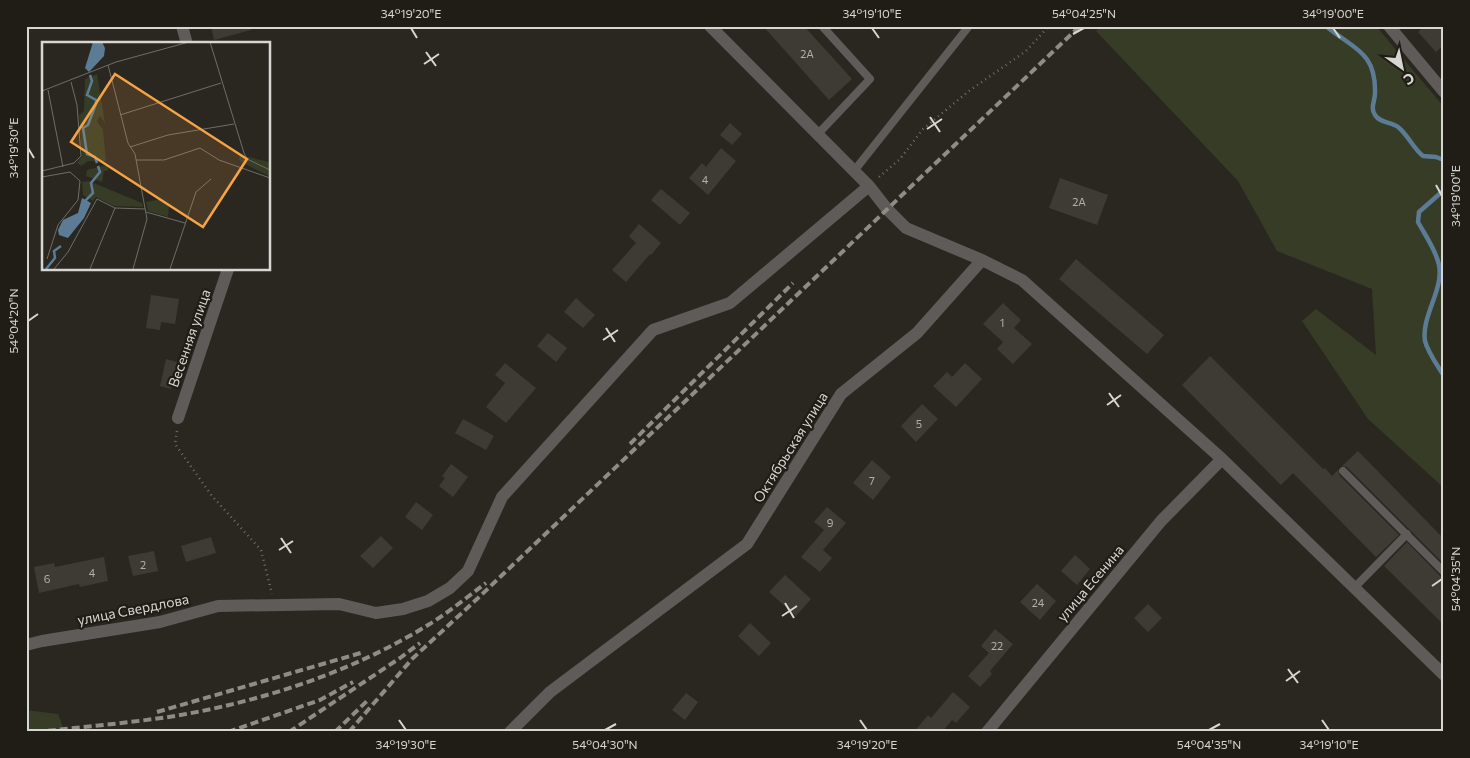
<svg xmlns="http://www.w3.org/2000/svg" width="1470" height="758" font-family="Commissioner,sans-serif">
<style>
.green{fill:#363c25}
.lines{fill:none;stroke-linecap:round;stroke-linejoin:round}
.stream{stroke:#5c7c96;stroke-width:4.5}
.building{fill:#3e3b35}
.path{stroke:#706e69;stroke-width:2.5;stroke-dasharray:1 4;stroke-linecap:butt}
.service{stroke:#5e5b59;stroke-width:8}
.minor{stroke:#5e5b59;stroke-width:12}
.rail{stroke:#8e8c87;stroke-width:4;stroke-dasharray:8 4;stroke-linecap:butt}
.ticks{fill:none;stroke:#d7d6d2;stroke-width:2}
.labels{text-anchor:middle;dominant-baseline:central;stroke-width:4.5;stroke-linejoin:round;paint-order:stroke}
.number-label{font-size:11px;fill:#b1afab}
.street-label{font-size:14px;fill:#d7d6d2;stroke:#201d17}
.inset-river{fill:none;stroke:#5c7c96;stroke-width:2.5}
.inset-road{fill:none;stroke:#6f6d68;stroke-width:1}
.view{fill:#f5a345;fill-opacity:0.15;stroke:#f5a345;stroke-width:2.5}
.inset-edge{fill:none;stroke:#d7d6d2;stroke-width:2.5}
.neatline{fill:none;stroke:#d7d6d2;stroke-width:2}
.ticks-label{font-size:12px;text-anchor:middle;fill:#d7d6d2}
</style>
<rect width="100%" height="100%" fill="#2a2721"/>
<path class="green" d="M1101,26H1376L1444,107V488L1368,419L1302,321L1316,309L1376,355L1372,289L1277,251L1238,181L1096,31Z
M26,710L58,714L65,732H26Z"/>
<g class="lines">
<path class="stream" d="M1326,26C1353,49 1376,51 1375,93C1375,101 1370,108 1375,115C1380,123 1391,122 1398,127C1408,135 1413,148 1423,156L1436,157L1444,160
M1444,190L1419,212L1418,222C1425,235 1436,250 1439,265C1444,290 1421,316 1425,341C1428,353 1438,366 1444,376"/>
</g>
<path class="building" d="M211,26H250L251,30L214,40Z
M763,26H804L852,79L829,100Z
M1424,26H1444V45L1436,52L1418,32Z
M730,123L742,134L732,145L720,135Z
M721,148L736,161L708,195L689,178L702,163L706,167Z
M1060,178L1108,195L1097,225L1049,208Z
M661,189L690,213L680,225L651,200Z
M639,224L661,243L651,255L650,254L626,282L612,270L636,243L629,236Z
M1076,259L1164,335L1147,354L1059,279Z
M151,295L179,299L175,324L161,322L160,330L146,328Z
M576,298L595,315L583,328L564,312Z
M1003,303L1021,320L1014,328L1032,344L1013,364L997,349L1003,342L983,324Z
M548,333L567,348L556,362L537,346Z
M1210,356L1323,469L1325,468L1332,476L1338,470L1339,475L1399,535L1376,557L1293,473L1281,485L1182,385Z
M166,359L177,362L171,389L160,386Z
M505,363L536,388L506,423L486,407L505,383L495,375Z
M965,363L982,379L956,407L933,386L947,372L952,377Z
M922,404L938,419L916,442L901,426Z
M463,419L494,436L486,450L455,433Z
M1358,451L1444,539V564L1347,467L1342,466Z
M872,460L891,477L873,500L853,483Z
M451,464L468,477L453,497L439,486L445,478L442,476Z
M416,502L433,515L422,530L405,517Z
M827,507L846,523L823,550L832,558L820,572L801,557L824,530L814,522Z
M381,536L393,548L373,568L360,556Z
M211,537L216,553L186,562L181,546Z
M1407,542L1440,576L1444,578V625L1384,566Z
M154,551L158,571L133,576L128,556Z
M1075,555L1090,569L1077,585L1061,571Z
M104,557L108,581L80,587L79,584L39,593L34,567L54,563L55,567Z
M785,575L811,599L796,616L769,592Z
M1037,584L1056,601L1040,620L1020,602Z
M1148,604L1162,618L1148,632L1134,618Z
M750,623L771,643L759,656L738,636Z
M995,629L1013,644L990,671L992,674L980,687L968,676L989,653L981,646Z
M953,692L970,707L956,723L952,720L942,732H914L928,715L931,718Z
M686,693L698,702L685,720L672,710Z"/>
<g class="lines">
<path class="path" d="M879,177L900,159L923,129L969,91L1026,51L1049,26
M177,431L175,444L212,496L261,550L272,594"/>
<path class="service" d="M817,135L870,79L822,26
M854,171L969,26
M1343,471L1444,572
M1354,588L1407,534"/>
<path class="minor" d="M182,26L187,44
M710,26L869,186L887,209L906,228L982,260L1022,280L1222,459L1444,675
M1389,26L1444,92
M178,418L228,269
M26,645L42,641L160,622L218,606L339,604L376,613L403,609L428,601L450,588L468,571L502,497L653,330L730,303L869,186
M510,732L550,692L747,544L841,394L917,333L982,260
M987,732L1161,521L1222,459"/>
<path class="rail" d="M630,444L793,283
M157,712L364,652
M36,732C82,727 129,723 175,716C263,701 352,672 428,625C448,613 467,597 486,583
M228,732L320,700L353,682
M289,732L400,658L420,643
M335,732L368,700
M349,732L412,659L477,599L1080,26"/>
</g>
<path class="ticks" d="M411,28L417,38M872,28L879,38M1333,28L1340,38M1073,34L1084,28M426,52L436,66M424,64L439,54M930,117L940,132M927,129L942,119M28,148L34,158M1436,185L1442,196M28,321L38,314M606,328L615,342M603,340L618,330M1109,393L1119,407M1107,405L1121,395M281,538L291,553M279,550L293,541M1432,586L1442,579M785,603L794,618M782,616L797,606M1288,669L1298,683M1286,681L1300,671M399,720L406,730M860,720L867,730M1322,720L1329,730M605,730L616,724M1209,730L1220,724"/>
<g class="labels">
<g class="number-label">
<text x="807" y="53">2А</text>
<text x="705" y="179">4</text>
<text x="1079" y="201">2А</text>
<text x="1002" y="322">1</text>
<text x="919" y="423">5</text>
<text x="872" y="480">7</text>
<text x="830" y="522">9</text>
<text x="143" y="564">2</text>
<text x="92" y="572">4</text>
<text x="47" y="578">6</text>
<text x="1038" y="602">24</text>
<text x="997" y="645">22</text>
</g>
<g class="street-label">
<text transform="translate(189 338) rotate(-71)">Весенняя улица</text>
<text transform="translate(790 447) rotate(-58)">Октябрьская улица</text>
<text transform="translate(1090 583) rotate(-50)">улица Есенина</text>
<text transform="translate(133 609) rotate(-11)">улица Свердлова</text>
</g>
</g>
<g transform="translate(42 42)">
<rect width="228" height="228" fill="#2a2721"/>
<path d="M55,32L63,81L58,74L55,79L61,88L64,119H46L39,124L35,121L40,114L37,73L42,69L43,37ZM198,113L227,120V134L203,122L197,118ZM65,123L67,128L62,129L60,140L44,134L45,128ZM47,139L100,161L101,165L72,164L54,155L51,159L41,153L40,140ZM119,157L127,164L126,175L106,169L104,160Z" fill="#363c25"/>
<path d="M51,0H60L63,6L62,14L47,30L43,26ZM40,156L49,161L42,176L26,196L17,193L16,188L21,178L36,171Z" fill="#5c7c96"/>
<path class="inset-river" d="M48,33L50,39L45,53L54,58V62L46,83L41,86L45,112L53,115L55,121M43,159L51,151L49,141L58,130L56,124M4,227L13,216L12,209L19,204"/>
<path class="inset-road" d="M168,0L202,111L205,117L228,128M66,23L86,101L93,112L105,177L91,227M6,48L21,125M0,49L74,20L147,0M78,73L179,41M88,105L126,93L192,82M94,118H122L158,106L177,118L228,136M0,129L32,121L39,114L35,63L29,40M0,135L28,130L38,139L36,158L16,183L5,217M104,170L143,181M12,227L26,210L55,157L73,166L103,167M48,227L73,166M128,227L154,150L169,137"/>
<path class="view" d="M73,32L205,117L161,185L29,100Z"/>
<rect width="228" height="228" class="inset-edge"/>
</g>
<rect width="1470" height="758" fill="none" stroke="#201d17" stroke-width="55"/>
<g transform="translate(1402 68) rotate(147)" stroke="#201d17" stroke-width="4" paint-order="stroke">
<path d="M0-4L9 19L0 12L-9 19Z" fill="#d7d6d2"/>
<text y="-8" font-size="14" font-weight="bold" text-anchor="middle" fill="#d7d6d2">С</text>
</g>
<rect x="28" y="28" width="1414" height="702" class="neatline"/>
<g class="ticks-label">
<text x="411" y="18">34°19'20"E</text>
<text x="872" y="18">34°19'10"E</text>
<text x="1084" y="18">54°04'25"N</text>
<text x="1333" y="18">34°19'00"E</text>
<text transform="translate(14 148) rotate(-90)" y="4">34°19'30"E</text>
<text transform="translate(1456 196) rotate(-90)" y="4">34°19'00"E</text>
<text transform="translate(14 321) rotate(-90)" y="4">54°04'20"N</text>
<text transform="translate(1456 579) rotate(-90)" y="4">54°04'35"N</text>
<text x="406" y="749">34°19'30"E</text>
<text x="605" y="749">54°04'30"N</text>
<text x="867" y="749">34°19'20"E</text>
<text x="1209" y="749">54°04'35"N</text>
<text x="1329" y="749">34°19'10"E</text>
</g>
</svg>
